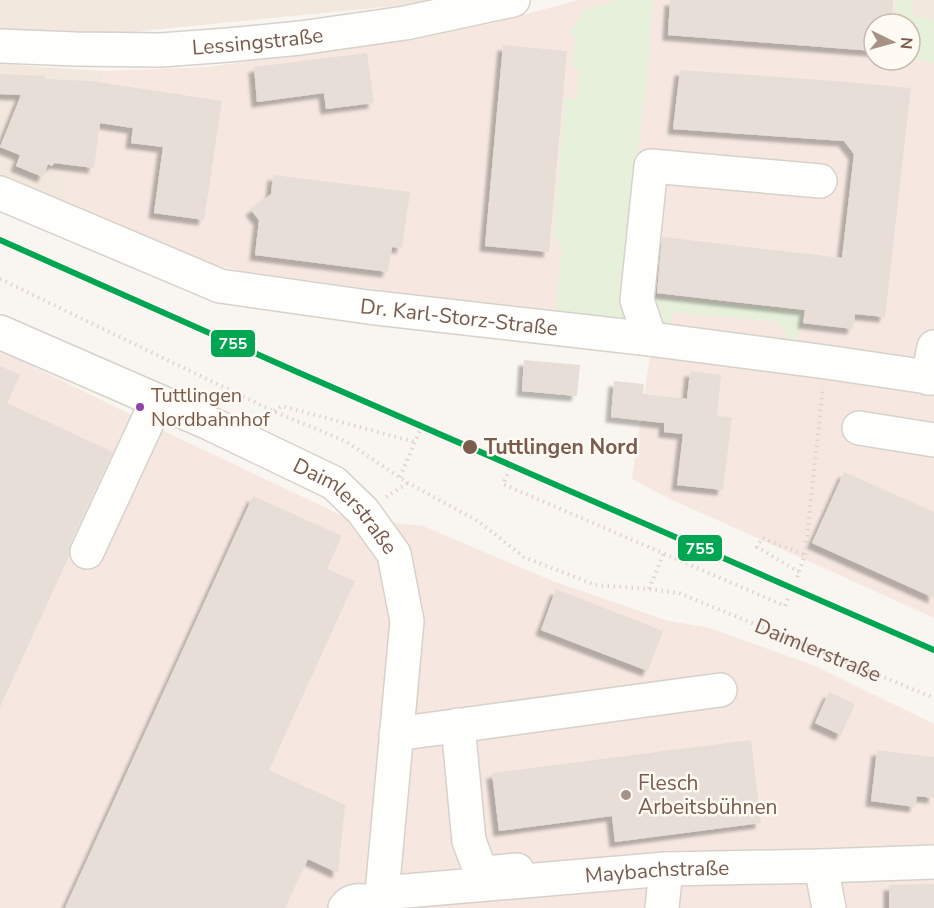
<svg xmlns="http://www.w3.org/2000/svg" width="934" height="908" font-family="'Nunito Sans',sans-serif">
<style>
.residential{fill:#f2e8de}
.commercial{fill:#f6e8e1;fill-rule:evenodd}
.green{fill:#e7f0db}
.building{fill:#e6ded7;filter:url(#shadow)}
.lines{fill:none;stroke-linecap:round;stroke-linejoin:round}
.minor-casing{stroke:#d7d1cb;stroke-width:36}
.path{stroke:#dcd5d0;stroke-width:4;stroke-dasharray:1.5 4.5;stroke-linecap:butt}
.minor{stroke:#fefefd;stroke-width:33}
.rail-1-casing{stroke:#fffaf3;stroke-width:10}
.rail-1{stroke:#00a651;stroke-width:6}
.bus-dot{fill:#8e44ad;stroke:#fffaf3;stroke-width:2}
.stop-dot{fill:#7a5c4d;stroke:#fffaf3;stroke-width:2}
.poi-dot{fill:#a69286;stroke:#fffaf3;stroke-width:2}
.labels{text-anchor:middle;dominant-baseline:central;stroke-width:5;stroke-linejoin:round;paint-order:stroke}
.bus-label{font-size:20px;fill:#7a5c4d;stroke:#fffaf3;text-anchor:start}
.street-label{font-size:21px;fill:#7a5c4d;stroke:#fffaf3}
.stop-label{font-size:21px;font-weight:bold;fill:#7a5c4d;stroke:#fffaf3;text-anchor:start}
.poi-label{font-size:21px;fill:#7a5c4d;stroke:#fffaf3;text-anchor:start}
.line-badge{stroke:#fffaf3;stroke-width:2}
.badge-label{font-size:16px;text-anchor:middle;font-weight:bold;fill:#fff}
</style>
<defs>
<filter id="shadow"><feDropShadow dx="-5.5" dy="5.5" stdDeviation="1.5" flood-color="#0004"/></filter>
</defs>
<rect width="100%" height="100%" fill="#f9f5f0"/>
<path class="residential" d="M0,0H457L89,36H0Z
M911,0H934V21L912,15Z
M0,64L104,71L101,105L74,111L64,204L0,178Z"/>
<path class="commercial" d="M578,0H911L912,15L934,21V618L815,564L668,498L632,479L655,321L394,292L242,271L200,262L64,204L74,111L101,105L104,71L209,67L335,48L490,24ZM874,24H910V60H874Z
M0,350L168,433L345,517L423,526L550,580L668,621L706,627L813,665L934,724V908H0Z"/>
<path class="green" d="M621,0H653L648,70L638,152L625,321L555,313L562,247L554,234L565,98L577,99L579,69L572,67L575,37L569,35L583,10Z
M895,0H911L912,15L934,21V63L910,59V24H894Z
M646,295L803,311L802,323L796,342L789,341L778,322L673,312L670,328L659,326Z"/>
<path class="building" d="M670,0H893L892,24H874V51L668,35Z
M503,45L567,51L549,252L485,246Z
M367,53L374,103L326,109L324,93L257,102L254,67Z
M680,70L848,82L911,88L885,317L855,314L853,329L803,323L805,310L657,293L662,237L842,258L854,154L844,141L673,129Z
M0,74L45,76V79L91,81L222,101L204,220L154,213L163,147L131,143L133,128L100,123L94,168L54,163L52,166L48,164L43,177L16,166L20,155L0,147L21,95L0,94Z
M273,175L410,192L402,248L392,247L388,272L255,255L259,220L251,210L271,194Z
M524,360L580,365L577,396L522,391Z
M0,366L20,375L7,403L113,452L70,544L69,556L0,707Z
M690,371L721,375L717,416L732,417L723,490L677,485L683,434L664,432V423L611,417L614,381L644,384L643,394L687,399Z
M844,472L934,512V598L812,543Z
M253,496L342,536L327,569L355,581L269,770L345,805L338,873L308,859L285,908H65Z
M556,589L663,631L648,671L541,630Z
M829,692L855,704L841,735L815,723Z
M751,740L761,823L615,842L612,816L499,831L492,773Z
M877,750L934,757V798L917,796L915,807L871,801Z
M934,884V908H889V885Z"/>
<g class="lines">
<defs>
<g id="minor">
<path id="s2" d="M0,46L75,49L161,50L228,45L300,38L405,23L513,0"/>
<path id="s3" d="M0,193L220,286L368,307L650,339L826,362L934,378"/>
<path id="s4" d="M0,332L211,424L334,483L363,511L394,554L407,621L382,893L378,908"/>
<path d="M650,339L637,300L651,166L820,181"/>
<path d="M928,378L934,347"/>
<path d="M859,428L934,440"/>
<path d="M87,552L157,401"/>
<path d="M458,725L469,841L479,867L487,873L517,870"/>
<path d="M396,734L720,690"/>
<path d="M821,866L829,908"/>
<path id="s5" d="M382,893L666,869L821,866L934,862"/>
<path d="M345,908C353,896 366,902 379,903"/>
<path d="M662,908L666,869"/>
</g>
</defs>
<use href="#minor" class="minor-casing"/>
<g class="path">
<path id="s1" d="M0,279L273,411L347,442L408,483L478,521L524,557L595,585L649,589L679,593L934,698"/>
<path d="M274,411L282,406L415,442"/>
<path d="M510,469L503,484L785,606L788,598"/>
<path d="M400,477L420,430"/>
<path d="M386,497L408,483"/>
<path d="M799,572L757,547L762,538L805,555"/>
<path d="M797,577L805,555L823,387"/>
<path d="M649,589L664,553"/>
</g>
<use href="#minor" class="minor"/>
<defs>
<path id="rail-1" d="M0,240L295,371L934,650"/>
</defs>
<use href="#rail-1" class="rail-1-casing"/>
<use href="#rail-1" class="rail-1"/>
</g>
<circle class="bus-dot" cx="140" cy="407" r="5"/>
<circle class="stop-dot" cx="470" cy="447" r="8"/>
<circle class="poi-dot" cx="626" cy="795" r="6"/>
<g class="labels">
<g class="bus-label">
<text x="151" y="395">Tuttlingen<tspan x="151" dy="24">Nordbahnhof</tspan></text>
</g>
<g class="street-label">
<text stroke="none"><textPath href="#s2" startOffset="258">Lessingstraße</textPath></text>
<text stroke="none"><textPath href="#s3" startOffset="480">Dr. Karl-Storz-Straße</textPath></text>
<text stroke="none"><textPath href="#s4" startOffset="390">Daimlerstraße</textPath></text>
<text stroke="none"><textPath href="#s1" startOffset="906">Daimlerstraße</textPath></text>
<text stroke="none"><textPath href="#s5" startOffset="276">Maybachstraße</textPath></text>
</g>
<g class="stop-label">
<text x="484" y="447">Tuttlingen Nord</text>
</g>
<g class="poi-label">
<text x="638" y="783">Flesch<tspan x="638" dy="24">Arbeitsbühnen</tspan></text>
</g>
</g>
<g class="line-badge">
<rect x="210" y="329" width="46" height="29" rx="6" fill="#00a651"/>
<rect x="677" y="534" width="46" height="28" rx="6" fill="#00a651"/>
</g>
<g class="badge-label">
<text x="233" y="349">755</text>
<text x="700" y="554">755</text>
</g>
<g transform="translate(892 42) rotate(95)"><circle r="28" fill="#fffaf3" stroke="#cabbb1" stroke-width="1.5"/>
<path d="M0-4.5L10 22L0 15L-10 22Z" fill="#a69286"/>
<text y="-9" font-size="16" font-weight="bold" text-anchor="middle" fill="#7a5c4d">N</text>
</g>
</svg>
